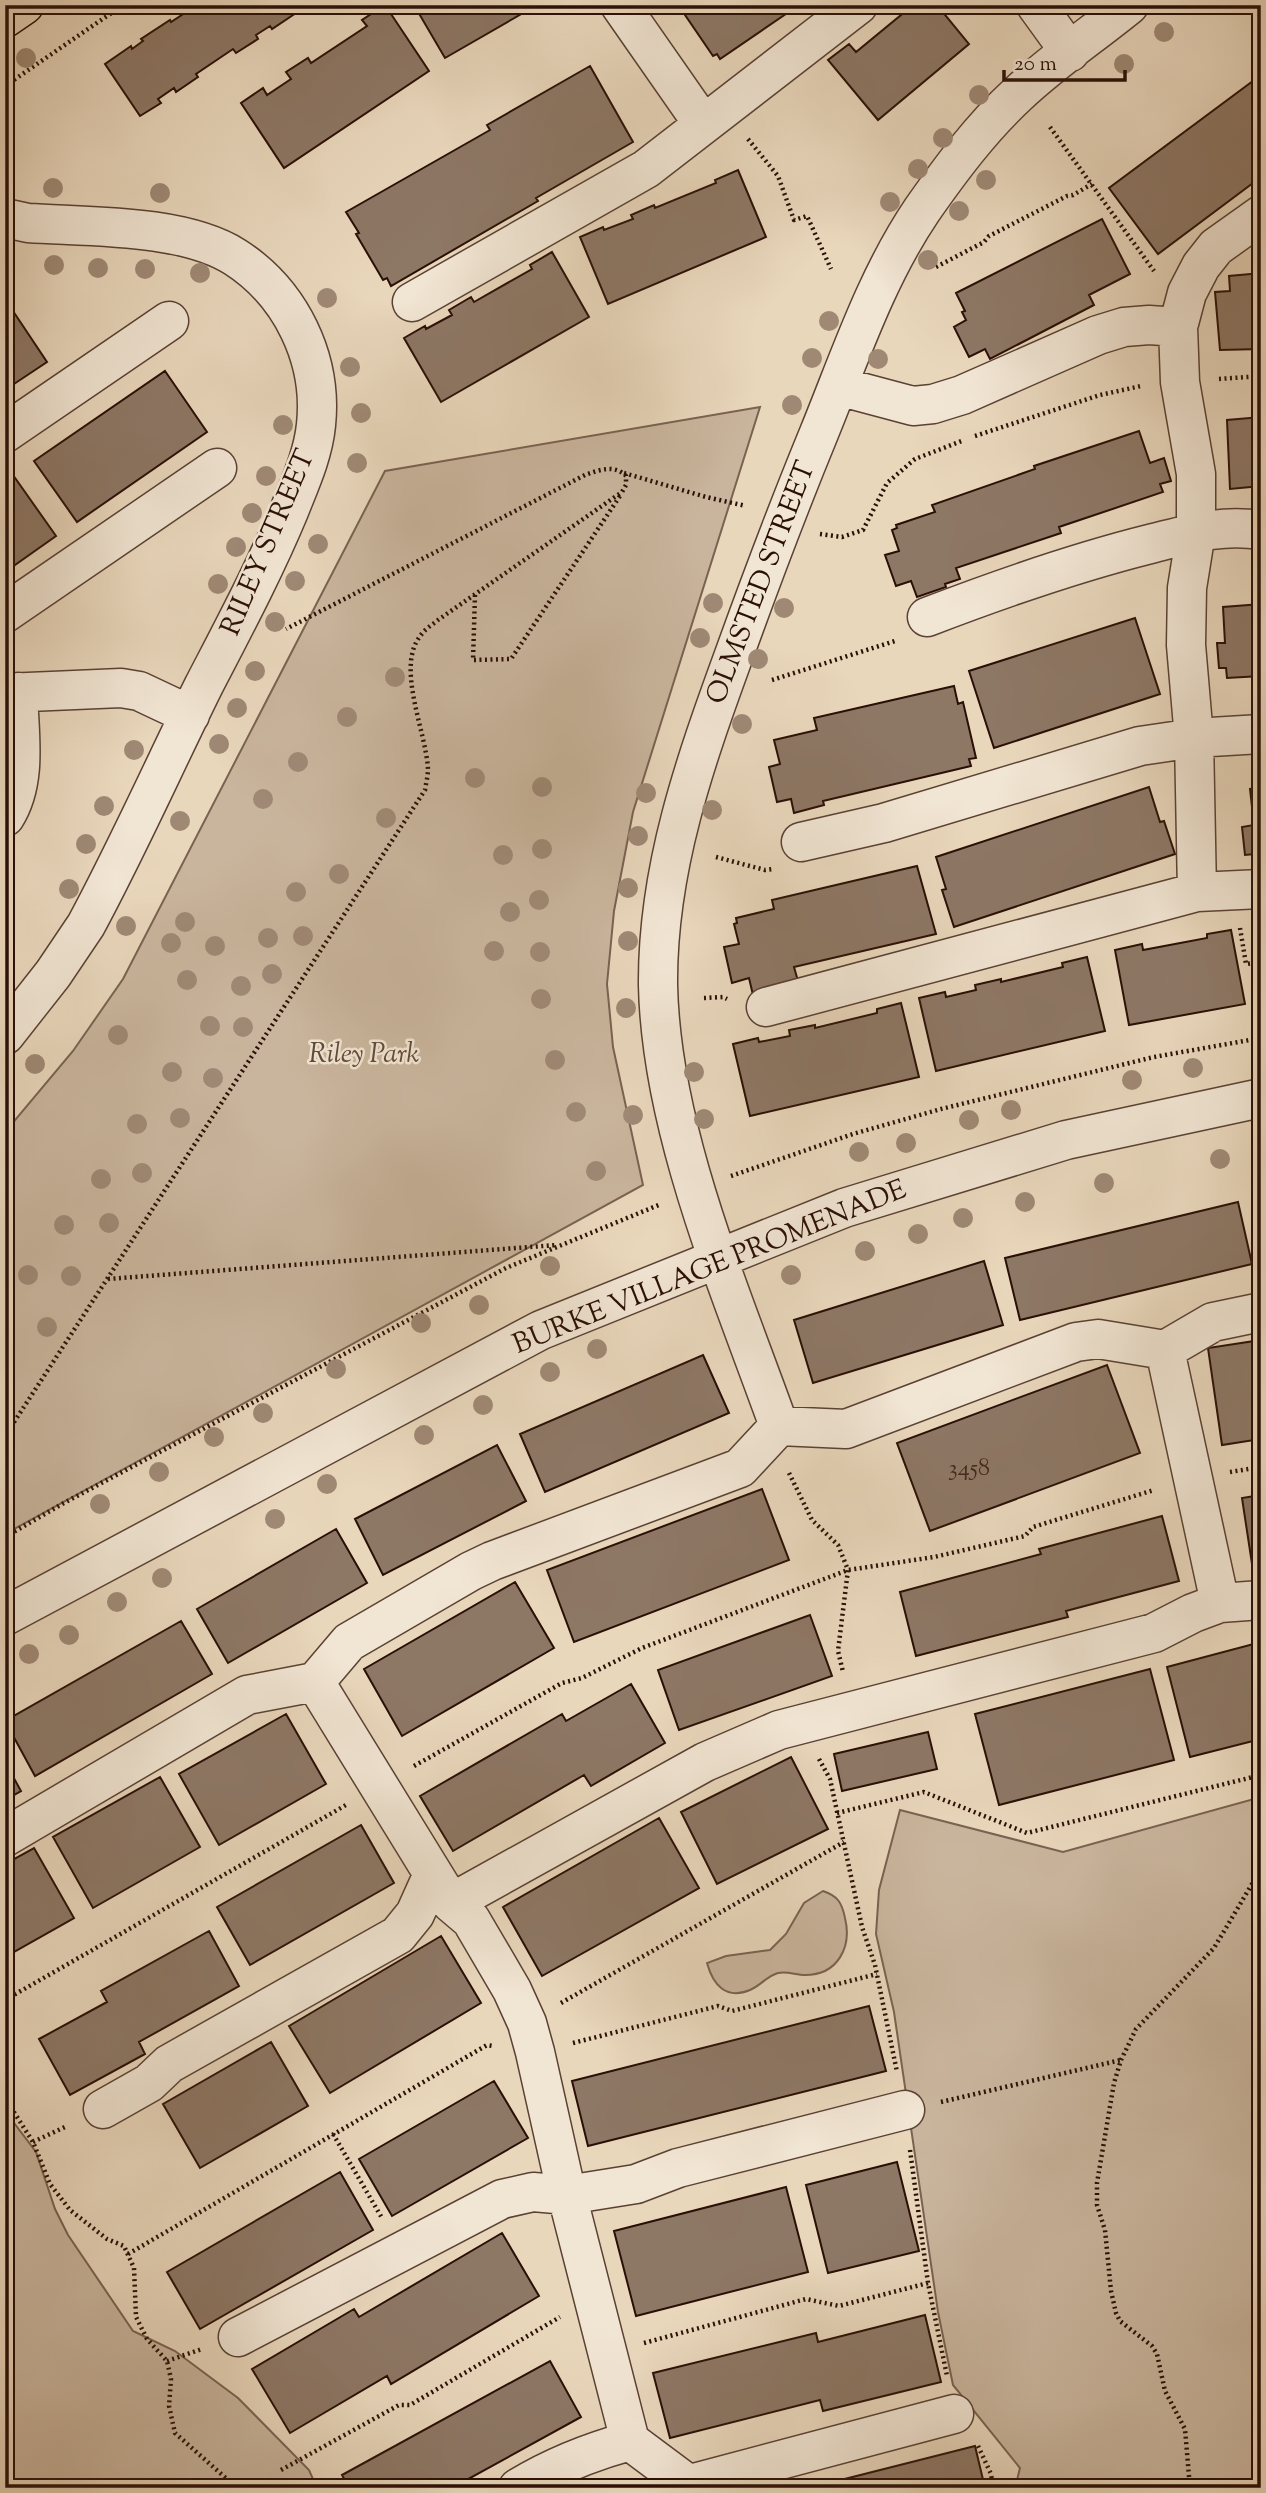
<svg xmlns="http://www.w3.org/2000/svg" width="1266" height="2493" font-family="'Sorts Mill Goudy',serif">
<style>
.green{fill:#c9b59d;stroke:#7a6252;stroke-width:2}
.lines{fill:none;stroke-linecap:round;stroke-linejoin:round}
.stream{stroke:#765e4e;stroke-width:12}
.building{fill:#8d7765;stroke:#2a0f06;stroke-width:2}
.minor-casing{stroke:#5a4134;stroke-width:41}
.major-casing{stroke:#2a0f06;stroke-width:41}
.path{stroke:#2a0f06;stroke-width:4.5;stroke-dasharray:2 3.5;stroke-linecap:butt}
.minor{stroke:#f1e5d3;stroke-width:38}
.major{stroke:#e9d7bc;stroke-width:38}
.tree{fill:#9f8975}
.labels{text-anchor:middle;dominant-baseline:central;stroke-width:5;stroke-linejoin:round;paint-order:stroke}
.number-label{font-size:24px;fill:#43291e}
.street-label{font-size:28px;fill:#2a0f06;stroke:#f1e5d3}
.park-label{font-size:28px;font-style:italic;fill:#62493b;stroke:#f1e5d3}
</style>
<rect width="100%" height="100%" fill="#e9d7bc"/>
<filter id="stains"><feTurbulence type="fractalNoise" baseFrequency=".00286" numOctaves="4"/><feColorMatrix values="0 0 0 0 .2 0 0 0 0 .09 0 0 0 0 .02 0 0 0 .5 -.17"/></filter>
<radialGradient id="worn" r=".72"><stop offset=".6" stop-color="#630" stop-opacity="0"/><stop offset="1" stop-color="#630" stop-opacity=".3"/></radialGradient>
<path class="green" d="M760,407L633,812L614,911L607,984L613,1047L643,1185L5,1534V1132L73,1051L123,979L385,471Z
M1261,1797V2488H1015L1020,2468L953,2385L938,2312L894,2012L876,1934L879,1890L900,1810L1063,1852Z
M823,1891C838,1896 842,1903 845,1918C852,1947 838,1975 805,1975C796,1975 787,1971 778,1973C767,1976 760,1986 750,1990C726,2000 713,1985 707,1963L726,1956L770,1950L786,1934L804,1903Z
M5,2111L36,2152L55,2209L68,2235L133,2331L175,2351L238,2398L309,2470L317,2488H5Z"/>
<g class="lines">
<path class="stream" d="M5,2480L10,2488"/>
</g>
<path class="building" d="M197,5H291L296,13L272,29L270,26L256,35L258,39L236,53L233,49L196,74L198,77L176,92L174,88L158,99L161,103L140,116L105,64L131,46L132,49L143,41L141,39L170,20L171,22Z
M385,5L429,71L284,168L241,103L263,88L267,95L291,79L286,72L308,58L311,63L367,26L362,20Z
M414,5H537L445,58Z
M685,5H799L720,59L717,54L713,56L681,9Z
M903,5H937L969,44L878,120L828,60L849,44L856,52L907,10Z
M590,66L633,142L536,198L538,201L391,286L387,278L383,280L356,234L359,233L346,212L490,130L487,125Z
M1261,75V177L1158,254L1109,188Z
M738,170L766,237L608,304L580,237L603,227L604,230L633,219L631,215L654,205L655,208L716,183L715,180Z
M1102,219L1130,274L1089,295L1094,305L990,359L985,349L969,357L954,327L966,320L962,312L965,311L956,293Z
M552,252L589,317L441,402L404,338L425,326L426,329L452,315L449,310L471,297L474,302L532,269L530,265Z
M1261,273V349L1220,350L1215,292L1230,291L1229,276Z
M5,299L47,362L5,390Z
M165,371L207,432L77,522L34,461Z
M1261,417V486L1230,489L1227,420Z
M1139,431L1150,463L1164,458L1171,481L1160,484L1163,492L1059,527L1061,533L956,568L960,579L945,584L946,587L917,597L911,581L896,586L885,555L899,551L892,530L897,528L896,525L935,512L932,505L1035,469L1034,466Z
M13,475L56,536L5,572V481Z
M1261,604V676L1227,678L1226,668H1219L1217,643H1225L1223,607Z
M1135,618L1160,694L994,748L969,671Z
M954,686L958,704L963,702L976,758L969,759L971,766L823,801L824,805L794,813L791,799L777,802L769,767L780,764L774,740L817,730L814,718Z
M1149,787L1160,822L1164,821L1175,854L954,927L942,890L946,889L936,857Z
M1261,788V860H1256L1255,854L1245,855L1242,827L1254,825L1250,789Z
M917,866L936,934L794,967L798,981L753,995L749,978L732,983L724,947L739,944L734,924L737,923L736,918L774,909L772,900Z
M1231,930L1245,1004L1129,1025L1115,950L1142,944L1143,950L1207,938V934Z
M1087,957L1105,1031L936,1071L919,998L945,992L946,997L976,990L975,985L1001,979V982L1063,967L1062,963Z
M901,1003L919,1077L750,1116L733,1044L758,1038L759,1042L790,1036L789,1030L815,1025V1028L877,1013V1009Z
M1238,1202L1252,1264L1020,1320L1005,1258Z
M984,1261L1003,1325L813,1383L794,1320Z
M1261,1340V1439L1222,1445L1208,1348Z
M703,1355L729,1413L545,1492L520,1434Z
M1107,1365L1140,1453L930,1531L897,1443Z
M497,1445L526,1501L383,1575L355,1519Z
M762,1489L789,1560L574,1642L547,1570Z
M1261,1495V1563L1252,1564L1242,1498Z
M1162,1516L1179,1581L1066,1611L1068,1617L916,1656L900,1592L1041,1554L1039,1549Z
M336,1529L367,1583L228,1663L197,1609Z
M515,1582L554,1648L402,1736L364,1669Z
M810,1615L832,1676L679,1730L658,1670Z
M181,1621L212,1674L35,1776L5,1721Z
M1261,1642V1739L1190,1757L1167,1667Z
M1150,1669L1174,1760L999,1805L975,1714Z
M631,1684L665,1743L591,1786L584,1775L453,1851L420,1796L562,1714L566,1721Z
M286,1714L326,1784L219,1845L179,1774Z
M928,1732L937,1769L842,1791L834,1754Z
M791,1757L828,1829L717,1884L681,1812Z
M5,1762L21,1791L5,1800Z
M160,1777L200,1847L93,1908L53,1837Z
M659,1818L699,1888L542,1976L503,1907Z
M361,1825L394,1883L250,1965L217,1907Z
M34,1848L74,1918L5,1957V1864Z
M209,1931L239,1986L139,2042L145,2054L70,2095L39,2039L107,2002L101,1991Z
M441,1936L481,2003L330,2093L289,2026Z
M869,2006L886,2071L588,2146L572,2081Z
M271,2042L308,2106L200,2168L163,2104Z
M494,2081L528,2138L392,2216L359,2159Z
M897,2162L919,2251L828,2273L806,2185Z
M340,2172L373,2230L200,2329L167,2272Z
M786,2187L808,2272L636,2316L614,2231Z
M502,2233L539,2296L391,2384L387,2376L290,2433L252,2369L354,2309L359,2317Z
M925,2315L941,2382L823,2411L820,2400L670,2438L653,2373L816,2333L818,2342Z
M550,2361L581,2417L452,2488H349L342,2475Z
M975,2446L985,2488H809Z"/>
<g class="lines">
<defs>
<path id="minor" d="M620,5L703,124
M1036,5L1070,52
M5,218L28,223C89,227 183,224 235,257C291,293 323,359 316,425C313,455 300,483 289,511C264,571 233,629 203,687C164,766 128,847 86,925L53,974L5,1035
M412,302L646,169L858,5
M838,386L913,406L933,404L962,395L1098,335L1124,327L1149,325L1178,327
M5,433L169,321
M5,613L217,468
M927,617C1000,589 1074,563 1150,544C1190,534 1219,524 1261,530
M5,693L121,688L139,691L190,715
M5,817C28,781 19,733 18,692
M801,842L884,823L1140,746L1194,738L1261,734
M1197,892L1194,738L1186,645L1187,588L1196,532V474L1180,382L1178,327L1187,293L1201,266L1216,247L1261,215
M766,1007L1197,892L1261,889
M1165,1350L1220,1603
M779,1426C730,1289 661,1131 658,985C657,869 695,762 734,655C761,580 789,506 819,433C850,357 876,278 922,210C950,170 981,128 1018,94C1052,62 1092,35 1129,5
M5,1616L541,1330L844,1208L1066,1140L1261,1098
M315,1682L349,1642L471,1571L492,1561L740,1468L779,1426L846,1429L1076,1342L1098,1339L1165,1350L1213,1322L1261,1312
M5,1837L247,1695L315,1682L451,1903L471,1920L512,1990L527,2023L535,2052L567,2195L636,2184L678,2168L905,2110
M451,1903L705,1762L779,1730L1154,1633L1193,1613L1220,1603L1261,1600
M103,2109L149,2083L169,2064L398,1935L415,1914L433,1874
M238,2337L502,2199L533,2192L567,2195L630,2441
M690,2484L954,2414
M518,2488C554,2466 590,2452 630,2441L693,2488"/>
<path id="major" d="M5,18L24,5"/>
</defs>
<use href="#minor" class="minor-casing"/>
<use href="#major" class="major-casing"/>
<path class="path" d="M5,86L123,5
M1050,127L1154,271
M748,139L778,176L794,220L807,216L831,269
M936,267L984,242L989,236L1067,196L1073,195L1092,184
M1219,379L1261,376
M975,436L1100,395L1141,386
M624,473L706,497L746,506
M820,534L842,537L863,530L887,483L915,459L964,440
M475,595L473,660L511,659L620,496
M772,680L895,641
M716,857L765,870L773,869
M1240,928L1246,964L1254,963L1261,1012
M704,998L723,997L727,999
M731,1176L853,1134L941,1109L1154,1057L1261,1038
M108,1279L556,1245
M5,1436L425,790C426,783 428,776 428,769C426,731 395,666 421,635C425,629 432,625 438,620L622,492L626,485V476C614,464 599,470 585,475L286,629
M1230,1472L1261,1467
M789,1473L812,1520L838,1545L848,1570L838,1651L843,1672
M5,1537L62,1504L506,1268L661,1204
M819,1759L830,1779L862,1927L875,1965L897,2072
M414,1766L562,1683L582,1678L642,1648L848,1570L934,1557L1025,1536L1033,1527L1154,1490
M837,1813L924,1792L1027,1833L1261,1775
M5,2000L346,1805
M561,2003L844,1842
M573,2043L718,2006L732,2011L877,1974
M5,2098L33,2142L50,2184L70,2210L107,2239L124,2246L134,2268L136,2317L147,2339L167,2361L171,2379L169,2406L175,2433L237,2488
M941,2102L1121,2060
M333,2134L382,2218
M33,2142L67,2126
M910,2150L928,2283L947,2376
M128,2254L487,2045L493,2046
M644,2343L806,2299L839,2306L928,2283
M167,2361L202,2349
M978,2446L991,2474L993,2488
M281,2470L399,2405H410L560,2317
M1190,2488L1185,2429L1165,2391L1157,2354L1152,2346L1120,2321L1116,2313L1111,2291L1105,2230L1097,2205V2183L1114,2083L1121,2060L1136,2029L1214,1948L1261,1869"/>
<use href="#minor" class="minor"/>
<use href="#major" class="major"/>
</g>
<g class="tree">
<circle cx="1164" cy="32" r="10"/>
<circle cx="26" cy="58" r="10"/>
<circle cx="1124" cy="64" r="10"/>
<circle cx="979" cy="95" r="10"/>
<circle cx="943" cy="138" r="10"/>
<circle cx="918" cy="169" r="10"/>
<circle cx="986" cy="180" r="10"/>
<circle cx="53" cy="188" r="10"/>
<circle cx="160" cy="193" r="10"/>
<circle cx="890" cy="202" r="10"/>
<circle cx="959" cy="211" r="10"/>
<circle cx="928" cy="260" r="10"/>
<circle cx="54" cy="265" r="10"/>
<circle cx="98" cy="268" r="10"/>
<circle cx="145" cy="269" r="10"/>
<circle cx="200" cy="273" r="10"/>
<circle cx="327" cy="298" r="10"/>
<circle cx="829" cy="321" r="10"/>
<circle cx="812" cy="358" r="10"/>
<circle cx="878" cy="359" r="10"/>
<circle cx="350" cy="367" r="10"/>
<circle cx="792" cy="405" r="10"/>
<circle cx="361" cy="413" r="10"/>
<circle cx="283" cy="425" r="10"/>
<circle cx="357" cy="463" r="10"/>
<circle cx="266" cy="476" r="10"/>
<circle cx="252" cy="513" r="10"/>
<circle cx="318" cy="544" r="10"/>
<circle cx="236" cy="547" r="10"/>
<circle cx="295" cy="581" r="10"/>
<circle cx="218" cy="584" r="10"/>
<circle cx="713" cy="603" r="10"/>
<circle cx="784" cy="608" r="10"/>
<circle cx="275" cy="622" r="10"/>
<circle cx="700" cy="638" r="10"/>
<circle cx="758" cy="659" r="10"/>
<circle cx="255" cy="671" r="10"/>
<circle cx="395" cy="677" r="10"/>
<circle cx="237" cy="708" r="10"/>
<circle cx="347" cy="717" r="10"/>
<circle cx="742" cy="724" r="10"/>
<circle cx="219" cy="744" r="10"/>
<circle cx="134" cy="750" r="10"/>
<circle cx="298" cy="762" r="10"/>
<circle cx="475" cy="778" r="10"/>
<circle cx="542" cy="787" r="10"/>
<circle cx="646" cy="793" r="10"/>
<circle cx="263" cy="799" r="10"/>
<circle cx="104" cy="806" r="10"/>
<circle cx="712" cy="810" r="10"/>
<circle cx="386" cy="818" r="10"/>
<circle cx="180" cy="821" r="10"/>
<circle cx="638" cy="836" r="10"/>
<circle cx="86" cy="844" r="10"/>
<circle cx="542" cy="849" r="10"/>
<circle cx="503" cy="855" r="10"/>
<circle cx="339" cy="874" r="10"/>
<circle cx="628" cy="888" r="10"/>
<circle cx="69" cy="889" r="10"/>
<circle cx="296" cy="892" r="10"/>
<circle cx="539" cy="900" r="10"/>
<circle cx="510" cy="912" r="10"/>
<circle cx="185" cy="922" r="10"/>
<circle cx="126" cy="926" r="10"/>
<circle cx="303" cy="936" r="10"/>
<circle cx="268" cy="938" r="10"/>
<circle cx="628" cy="941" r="10"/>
<circle cx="171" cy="943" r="10"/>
<circle cx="215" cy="946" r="10"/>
<circle cx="494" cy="951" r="10"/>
<circle cx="540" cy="952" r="10"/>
<circle cx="272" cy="974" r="10"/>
<circle cx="187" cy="980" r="10"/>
<circle cx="241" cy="986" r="10"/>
<circle cx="541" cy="999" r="10"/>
<circle cx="626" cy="1008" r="10"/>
<circle cx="210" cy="1026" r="10"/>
<circle cx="243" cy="1027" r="10"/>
<circle cx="118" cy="1035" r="10"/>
<circle cx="555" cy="1060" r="10"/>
<circle cx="35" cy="1064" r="10"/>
<circle cx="1193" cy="1068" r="10"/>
<circle cx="172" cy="1072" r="10"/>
<circle cx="694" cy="1072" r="10"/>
<circle cx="213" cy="1078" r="10"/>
<circle cx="1132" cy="1080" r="10"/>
<circle cx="1011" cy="1110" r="10"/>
<circle cx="576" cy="1112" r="10"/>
<circle cx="633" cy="1115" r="10"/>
<circle cx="180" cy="1118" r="10"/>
<circle cx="704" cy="1119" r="10"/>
<circle cx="969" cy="1120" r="10"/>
<circle cx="137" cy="1124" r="10"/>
<circle cx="906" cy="1143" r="10"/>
<circle cx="859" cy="1152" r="10"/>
<circle cx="1220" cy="1159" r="10"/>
<circle cx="596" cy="1171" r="10"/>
<circle cx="142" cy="1173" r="10"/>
<circle cx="101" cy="1179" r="10"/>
<circle cx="1104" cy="1183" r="10"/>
<circle cx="1025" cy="1202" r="10"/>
<circle cx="963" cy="1218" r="10"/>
<circle cx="109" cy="1223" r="10"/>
<circle cx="64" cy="1225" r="10"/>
<circle cx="918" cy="1234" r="10"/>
<circle cx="865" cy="1251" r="10"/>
<circle cx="550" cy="1266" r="10"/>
<circle cx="28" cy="1275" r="10"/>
<circle cx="791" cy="1275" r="10"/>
<circle cx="71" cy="1276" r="10"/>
<circle cx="479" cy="1305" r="10"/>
<circle cx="421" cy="1323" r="10"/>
<circle cx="47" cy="1327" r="10"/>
<circle cx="597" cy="1349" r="10"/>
<circle cx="336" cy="1369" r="10"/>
<circle cx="550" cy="1372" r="10"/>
<circle cx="483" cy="1405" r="10"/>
<circle cx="263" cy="1413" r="10"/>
<circle cx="424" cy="1435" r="10"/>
<circle cx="214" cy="1437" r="10"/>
<circle cx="159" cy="1472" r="10"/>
<circle cx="327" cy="1484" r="10"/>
<circle cx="100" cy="1504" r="10"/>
<circle cx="275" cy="1519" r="10"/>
<circle cx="162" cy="1578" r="10"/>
<circle cx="117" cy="1602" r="10"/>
<circle cx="69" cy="1635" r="10"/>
<circle cx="29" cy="1654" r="10"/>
</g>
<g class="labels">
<g class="number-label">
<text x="969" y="1469">3458</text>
</g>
<g class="street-label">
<text transform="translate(269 543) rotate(-67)">RILEY STREET</text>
<text transform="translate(762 583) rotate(-69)">OLMSTED STREET</text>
<text transform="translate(710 1268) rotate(-22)">BURKE VILLAGE PROMENADE</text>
</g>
<g class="park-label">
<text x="364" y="1055">Riley Park</text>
</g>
</g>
<rect width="1266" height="2493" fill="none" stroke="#e9d7bc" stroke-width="28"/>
<rect x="7" y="7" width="1252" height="2479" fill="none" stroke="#2a0f06" stroke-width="3.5"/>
<rect x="14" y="14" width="1238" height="2465" fill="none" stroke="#2a0f06" stroke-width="2"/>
<path d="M1004 70v10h121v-10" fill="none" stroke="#2a0f06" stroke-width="3.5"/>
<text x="1014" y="70" font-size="21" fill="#2a0f06" stroke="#f1e5d3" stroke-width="5" paint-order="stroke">20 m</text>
<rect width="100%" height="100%" filter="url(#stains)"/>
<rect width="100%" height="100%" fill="url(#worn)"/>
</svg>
